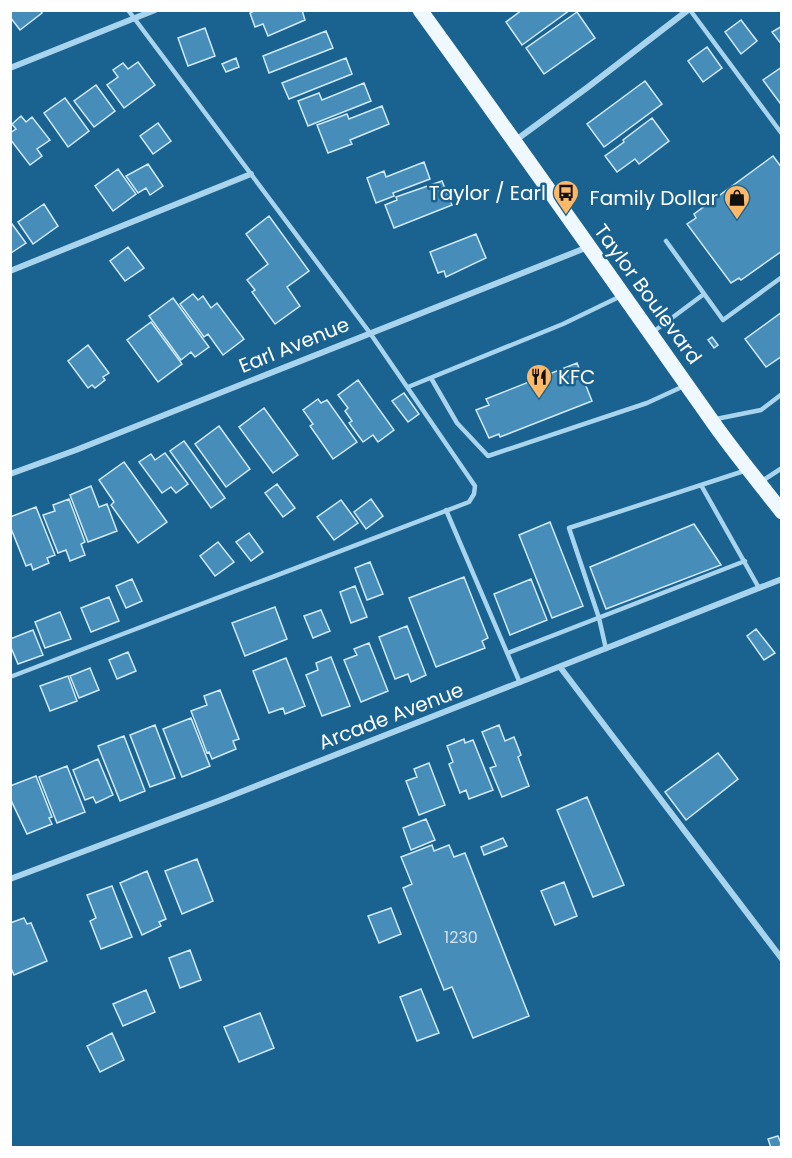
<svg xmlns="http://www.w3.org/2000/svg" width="792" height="1158" font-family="Poppins,sans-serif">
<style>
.building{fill:#478db9;stroke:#cfeafa;stroke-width:1.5}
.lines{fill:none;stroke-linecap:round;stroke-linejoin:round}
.lane{stroke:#a8d4ee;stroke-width:4.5}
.street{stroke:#a8d4ee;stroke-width:6}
.primary{stroke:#f0f8ff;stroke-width:15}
.labels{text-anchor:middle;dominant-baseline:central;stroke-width:5;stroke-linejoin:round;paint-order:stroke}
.number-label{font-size:16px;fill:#d1e2ee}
.poi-label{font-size:20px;fill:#fff;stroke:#1a6290;text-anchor:end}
.street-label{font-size:20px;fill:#fff;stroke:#1a6290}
</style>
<rect width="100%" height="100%" fill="#1a6290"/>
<path class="building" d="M10,10H41L42,13L20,30L10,17Z
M256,10H302L305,20L268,36L263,24L255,27L250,13Z
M522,10H570L522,45L506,22Z
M577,12L595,38L544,74L526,48Z
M741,20L757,41L741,54L725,32Z
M782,26V45L772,32Z
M205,28L215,56L188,66L178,38Z
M326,31L333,48L269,73L263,56Z
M707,47L722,68L703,82L688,61Z
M236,58L239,67L226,72L222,64Z
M346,58L352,74L289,99L282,83Z
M138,62L155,85L124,108L107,85L118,77L113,70L123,63L128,69Z
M782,67V102L780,103L763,80Z
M645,81L662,104L604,147L587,124Z
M364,83L371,101L308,126L298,101L319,93L322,100Z
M96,85L115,111L94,127L74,101Z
M65,98L89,131L68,147L44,113Z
M382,106L389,124L350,140L352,144L328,153L317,125L347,114L349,119Z
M21,116L26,122L32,117L50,140L37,149L42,156L30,165L10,139V133L16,129L12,124Z
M652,118L669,141L639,164L635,159L617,172L605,156L624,142L623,140Z
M158,123L171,141L153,154L140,136Z
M773,156L782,168V251L741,280L739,278L731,283L687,224L696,218L694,214Z
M424,162L430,179L393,193L394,196L376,203L367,178L384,171L386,177Z
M148,164L163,186L150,195L146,188L138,193L126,176Z
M118,169L136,194L113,211L95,186Z
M442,181L452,205L394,228L385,205L397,200L396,197Z
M44,204L58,226L33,244L18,222Z
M269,216L309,271L287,287L300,306L275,324L252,292L255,290L247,280L268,264L246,234Z
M12,224L26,243L11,253L10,225Z
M476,234L486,258L446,277L444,271L438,273L430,252Z
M128,247L144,268L125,281L110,261Z
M193,294L198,300L203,296L211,308L217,303L244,339L223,355L208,334L204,337L180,304Z
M173,298L209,347L195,357L191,352L181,360L149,316Z
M782,312V356L766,367L745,339Z
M151,322L182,364L158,382L127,340Z
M712,337L718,345L714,348L708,340Z
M88,345L109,373L103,377L105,380L95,388L92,385L88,388L68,361Z
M577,363L592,401L500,437L499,434L489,438L476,410L489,405L486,399Z
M358,380L394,430L378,442L373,435L363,442L349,423L352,421L345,411L348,408L338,395Z
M404,393L419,414L408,422L392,401Z
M318,399L321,403L327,400L357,442L333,459L310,426L313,424L303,410Z
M264,408L298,455L273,473L239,427Z
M219,426L250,469L226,487L195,444Z
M184,441L225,498L211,508L170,451Z
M165,453L188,484L176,493L171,487L162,493L139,462L151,454L155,460Z
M124,462L167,522L138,543L111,505L114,502L99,480Z
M277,484L295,508L283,517L265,493Z
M91,486L99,507L107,504L117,531L88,542L70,495Z
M69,499L85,542L81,544L85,555L70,561L66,550L58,553L43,515L55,511L53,505Z
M371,499L383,516L366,529L354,512Z
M341,500L358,523L334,540L317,517Z
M36,507L55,555L47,558L49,563L33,570L31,564L26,566L10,526V517Z
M550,522L583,606L552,618L519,535Z
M694,524L721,565L606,609L590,567Z
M249,533L263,552L251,561L236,542Z
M218,542L234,562L215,576L200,556Z
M370,562L383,594L367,600L355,568Z
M464,577L488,638L482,641L485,648L436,667L409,598Z
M132,579L142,601L126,608L116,586Z
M531,579L547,620L510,635L494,594Z
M355,586L367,617L351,623L340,592Z
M109,597L119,621L91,632L81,608Z
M275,607L287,639L245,656L232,623Z
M321,610L330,631L313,638L304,616Z
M60,612L71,639L45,648L35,622Z
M407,626L426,675L411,682L408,674L395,679L379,637Z
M756,629L775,653L764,660L747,636Z
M33,630L43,655L18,664L10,645V639Z
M369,643L388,691L361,702L344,660L357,655L354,649Z
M128,652L136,671L117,679L109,660Z
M331,657L350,706L322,716L306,675L318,670L316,663Z
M286,658L305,706L285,714L283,708L269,713L253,671Z
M90,668L99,690L79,698L70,676Z
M68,676L77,701L50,711L40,686Z
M220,690L239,739L233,741L236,749L212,759L209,752L207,753L191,711L207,705L204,696Z
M191,718L210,766L182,777L163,729Z
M155,725L175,778L150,787L130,735Z
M499,725L505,741L514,737L521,755L518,757L529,786L502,797L490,768L496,766L482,732Z
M124,736L145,791L120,801L98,746Z
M464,739L465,743L473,740L493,790L469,799L466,790L460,793L449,764L453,762L447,746Z
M718,753L738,779L686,820L665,792Z
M98,759L113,795L96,803L93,797L85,800L73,770Z
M429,763L445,805L419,815L406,781L417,777L414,769Z
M67,766L85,812L57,823L39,777Z
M36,776L52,817L49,818L52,824L27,834L10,798V786Z
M587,797L624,885L593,897L557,810Z
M426,819L435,840L411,850L403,828Z
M503,838L507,846L484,855L481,847Z
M432,845L434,851L449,845L454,857L465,853L529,1016L473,1038L452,987L444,990L403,888L412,884L401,857Z
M197,859L213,901L182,914L165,871Z
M147,871L166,919L159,922L161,926L142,935L120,883Z
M564,882L577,916L555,925L541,891Z
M112,886L132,937L101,949L90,921L96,918L87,895Z
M391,908L401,934L379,943L368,916Z
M24,918L27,924L31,923L47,961L14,975L10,966V923Z
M190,950L201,980L180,988L169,958Z
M421,989L439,1033L417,1041L400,997Z
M146,990L155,1012L123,1026L113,1004Z
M260,1013L274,1048L239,1062L224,1027Z
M112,1033L124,1060L100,1072L87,1046Z
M778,1136L782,1146L771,1148L768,1139Z"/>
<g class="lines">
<path class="lane" d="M690,10L782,134
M666,241L723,320L782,277
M653,332L704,294
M431,378L457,423L488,456L647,403L684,386
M408,387L563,324L621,296
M716,419L761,410L782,394
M762,481L782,468
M701,485L759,588
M446,510L520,683
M606,649L599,618L569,528L744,471
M508,653L745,561
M10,677L469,502L474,494L475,486L370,333L128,10"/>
<path class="street" d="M10,68L155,10
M516,140L588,87L688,10
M10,271L251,174
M10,474L76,450L588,247
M560,667L782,959
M10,879L218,801L782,579"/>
<path class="primary" d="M420,10C518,145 614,282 710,418C732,450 758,481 782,512"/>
</g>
<defs>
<symbol id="bus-pin" viewBox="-11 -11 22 30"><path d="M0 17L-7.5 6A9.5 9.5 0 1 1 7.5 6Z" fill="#ffb966" stroke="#1a6290"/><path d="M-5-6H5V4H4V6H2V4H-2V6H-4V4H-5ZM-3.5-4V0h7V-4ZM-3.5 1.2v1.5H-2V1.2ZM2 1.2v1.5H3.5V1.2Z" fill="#111"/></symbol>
<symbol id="shop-pin" viewBox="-11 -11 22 30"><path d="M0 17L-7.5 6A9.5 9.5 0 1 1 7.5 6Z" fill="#ffb966" stroke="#1a6290"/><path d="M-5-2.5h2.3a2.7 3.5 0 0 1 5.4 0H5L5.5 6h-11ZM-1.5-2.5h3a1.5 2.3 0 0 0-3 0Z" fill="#111"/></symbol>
<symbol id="restaurant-pin" viewBox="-11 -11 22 30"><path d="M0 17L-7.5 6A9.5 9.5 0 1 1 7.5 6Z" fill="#ffb966" stroke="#1a6290"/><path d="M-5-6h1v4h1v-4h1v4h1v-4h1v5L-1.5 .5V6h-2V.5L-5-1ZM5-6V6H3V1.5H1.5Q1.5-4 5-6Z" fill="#111"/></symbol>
</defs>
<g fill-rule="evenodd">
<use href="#bus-pin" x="551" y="178" width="30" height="40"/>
<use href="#shop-pin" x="722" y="183" width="30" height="40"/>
<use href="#restaurant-pin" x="524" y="362" width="30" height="40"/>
</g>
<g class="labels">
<g class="number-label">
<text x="461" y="937">1230</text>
</g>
<g class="poi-label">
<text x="546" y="193">Taylor / Earl</text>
<text x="718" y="198">Family Dollar</text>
<text x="558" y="377" text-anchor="start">KFC</text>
</g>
<g class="street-label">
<text transform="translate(648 294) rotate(54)">Taylor Boulevard</text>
<text transform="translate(294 345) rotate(-22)">Earl Avenue</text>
<text transform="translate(391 716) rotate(-21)">Arcade Avenue</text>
</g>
</g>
<rect width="792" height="1158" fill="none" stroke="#ffffff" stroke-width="24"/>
</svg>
